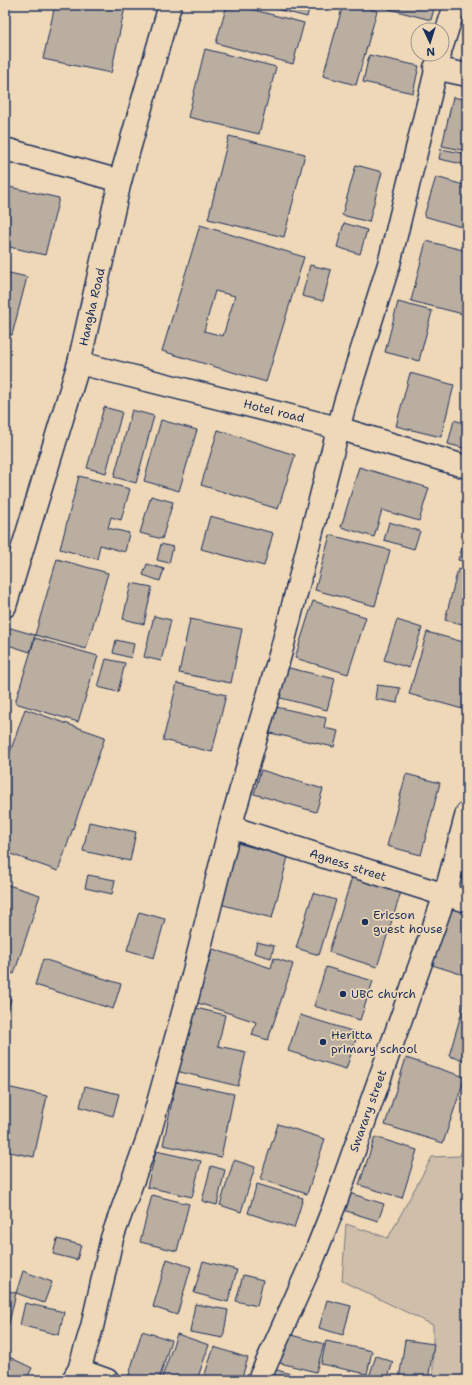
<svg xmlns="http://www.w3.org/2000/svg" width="472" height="1385" font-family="'Shantell Sans',sans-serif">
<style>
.green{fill:#cfbfaa;stroke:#757784}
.building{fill:#baaea1;stroke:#1b2f5e;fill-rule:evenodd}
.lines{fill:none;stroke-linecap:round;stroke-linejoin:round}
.street-casing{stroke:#1b2f5e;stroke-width:25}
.highway-casing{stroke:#1b2f5e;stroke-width:25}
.street{stroke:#eed8b7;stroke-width:22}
.highway{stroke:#eed8b7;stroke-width:22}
.poi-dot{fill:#1b2f5e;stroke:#eed8b7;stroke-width:1.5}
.labels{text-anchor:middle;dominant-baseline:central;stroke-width:3.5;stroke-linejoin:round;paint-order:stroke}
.street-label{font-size:12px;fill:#1b2f5e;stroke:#eed8b7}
.poi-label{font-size:12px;fill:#1b2f5e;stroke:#eed8b7;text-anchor:start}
</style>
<rect width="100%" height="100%" fill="#eed8b7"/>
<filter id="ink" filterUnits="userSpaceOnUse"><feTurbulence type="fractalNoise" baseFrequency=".025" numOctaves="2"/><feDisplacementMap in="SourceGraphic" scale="8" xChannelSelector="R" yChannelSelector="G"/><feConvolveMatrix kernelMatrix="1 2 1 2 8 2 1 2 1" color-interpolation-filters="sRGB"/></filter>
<g filter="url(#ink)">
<path class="green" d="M467,1134V1380H433V1325L342,1281L346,1224L388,1238L432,1157L460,1156Z"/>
<path class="building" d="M55,5H115L125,7L111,73L43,59Z
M227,5H235L304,23L293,64L216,43Z
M260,5H310L307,17Z
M343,5H356L377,11L356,85L323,76Z
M390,5H435L431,20L389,9Z
M205,49L276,67L259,134L188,117Z
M369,55L419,66L413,93L363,82Z
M453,97L467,100V151L442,146Z
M229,136L305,154L284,237L208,219Z
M441,149L467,154V165L439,159Z
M356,165L382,172L369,222L342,215Z
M436,177L467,186V209L461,227L424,216Z
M5,186L59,198L45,255L5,246Z
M344,223L367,230L360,254L337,247Z
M200,225L304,257L266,382L162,351ZM215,291L235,296L223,336L204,331Z
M426,241L467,251V315L411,301Z
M310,265L331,270L323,301L302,296Z
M5,272L27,277L12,335L5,334Z
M398,302L432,311L419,361L385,352Z
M410,373L454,385L441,437L396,426Z
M104,407L122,412L106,473L87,468Z
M132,410L154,416L136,483L114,477Z
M161,420L197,430L179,491L144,481Z
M454,420L467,424V449L448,444Z
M218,430L295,455L278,509L201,485Z
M359,467L429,488L419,521L382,510L374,537L341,527Z
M79,476L130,489L121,520L111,517L108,528L129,533L125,552L100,545L97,559L60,549Z
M151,496L173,502L162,539L140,533Z
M210,516L273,533L264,566L201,549Z
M389,522L420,531L414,549L384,540Z
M467,530V562L458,560Z
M330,535L390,550L375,606L315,590Z
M161,544L173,547L169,563L157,560Z
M57,559L108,573L86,649L35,635Z
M147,564L164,569L160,581L143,575Z
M458,569L467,571V625L445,620Z
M131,583L152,587L144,624L123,619Z
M313,601L366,617L348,674L295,658Z
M154,616L171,620L161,661L144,657Z
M190,619L242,629L231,683L179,673Z
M397,620L422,628L409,668L384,660Z
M7,627L35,635L30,652L5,644V632Z
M427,632L467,643L466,710L409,694Z
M35,638L98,656L78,722L15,703Z
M116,640L134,644L131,658L113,653Z
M106,659L125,663L118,692L98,687Z
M285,667L335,679L327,710L277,697Z
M177,683L226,695L212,752L163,740Z
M377,685L400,688L397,703L375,699Z
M276,707L326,718L324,728L338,731L334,747L270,733Z
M25,709L105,737L58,871L5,852V767Z
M261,770L323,789L316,812L254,794Z
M406,774L440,783L421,855L387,846Z
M89,822L136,832L130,861L83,851Z
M233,842L288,857L272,918L216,903Z
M88,875L115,880L112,894L85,888Z
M352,877L401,892L377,967L329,952Z
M5,884L40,895L14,974L5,971Z
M313,893L336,900L319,955L296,948Z
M448,905L467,911V976L429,964Z
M139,912L165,919L154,958L127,950Z
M257,942L274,946L271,958L254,953Z
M213,949L271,968L274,958L293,964L268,1040L252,1035L256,1022L195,1002Z
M43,959L121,984L113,1009L35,985Z
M326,967L373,981L360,1020L314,1006Z
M467,994V1061L449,1056Z
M5,997L11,999L5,1021Z
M192,1007L225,1015L218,1046L246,1052L238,1086L176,1071Z
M300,1015L358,1033L346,1069L288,1051Z
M406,1058L465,1077L443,1143L385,1125Z
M176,1082L234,1094L221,1157L163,1145Z
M85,1086L119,1094L113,1116L80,1107Z
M7,1087L47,1096L34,1157L5,1151V1095Z
M278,1124L325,1139L307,1194L260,1179Z
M375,1137L417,1150L402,1198L359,1185Z
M156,1151L201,1161L192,1197L147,1187Z
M234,1160L255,1167L241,1212L220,1205Z
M211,1166L225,1170L217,1205L202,1201Z
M257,1184L303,1198L294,1228L248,1213Z
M346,1192L384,1204L378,1221L340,1209Z
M152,1195L189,1204L177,1251L140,1242Z
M57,1239L81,1245L77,1260L53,1254Z
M167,1259L191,1267L177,1315L153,1307Z
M203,1261L237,1270L228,1302L194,1293Z
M23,1271L52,1282L44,1303L16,1293Z
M243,1275L263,1280L257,1306L236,1301Z
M5,1290L16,1293L8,1327L5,1326Z
M327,1300L351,1306L343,1335L319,1328Z
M25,1303L64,1312L59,1335L20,1325Z
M195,1304L228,1310L223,1338L190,1332Z
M142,1331L171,1340L159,1380H146L129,1375Z
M284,1333L324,1344L316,1372L276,1362Z
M177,1334L209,1345L197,1380H161Z
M405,1340L434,1344L428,1380H399Z
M326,1341L372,1351L367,1374L321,1364Z
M214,1347L248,1358L241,1380H203Z
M5,1355L32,1368L26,1380H5Z
M376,1356L393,1362L387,1380H368Z
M267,1367L311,1380H263Z"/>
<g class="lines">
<defs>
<path id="street" d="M442,46L455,5
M435,68L467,75
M5,149L120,181
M79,363L338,428L467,467
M230,827L445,895L467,901
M79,1370L107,1380
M73,1380L79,1370L92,1327L112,1238L149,1135L188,995L230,827L282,648L345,403L389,264L440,54
M259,1380L311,1264L335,1204L445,895L467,813"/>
<path id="highway" d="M5,606L79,363L120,181L170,5"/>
</defs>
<use href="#street" class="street-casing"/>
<use href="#highway" class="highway-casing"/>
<use href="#street" class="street"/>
<use href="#highway" class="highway"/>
</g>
</g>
<g class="poi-dot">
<circle cx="365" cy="922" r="4"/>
<circle cx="343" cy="994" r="4"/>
<circle cx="323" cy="1042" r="4"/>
</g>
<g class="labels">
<g class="street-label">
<text transform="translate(92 307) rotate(-77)">Hangha Road</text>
<text transform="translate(274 411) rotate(14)">Hotel road</text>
<text transform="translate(348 865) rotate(18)">Agness street</text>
<text transform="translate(368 1111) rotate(-70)">Swarary street</text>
</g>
<g class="poi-label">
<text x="373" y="915">Ericson<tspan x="373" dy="14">guest house</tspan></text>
<text x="351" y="994">UBC church</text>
<text x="331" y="1035">Heritta<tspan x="331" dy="14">primary school</tspan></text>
</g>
</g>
<rect width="472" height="1385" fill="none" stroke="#eed8b7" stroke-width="20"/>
<rect x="10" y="10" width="452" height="1365" fill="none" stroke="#1b2f5e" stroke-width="1.5" filter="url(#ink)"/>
<g transform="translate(430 42) rotate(176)"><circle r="19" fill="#eed8b7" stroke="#9a9493"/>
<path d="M0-3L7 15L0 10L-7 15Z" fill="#1b2f5e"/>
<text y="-6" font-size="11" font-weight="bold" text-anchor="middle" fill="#1b2f5e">N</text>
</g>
</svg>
